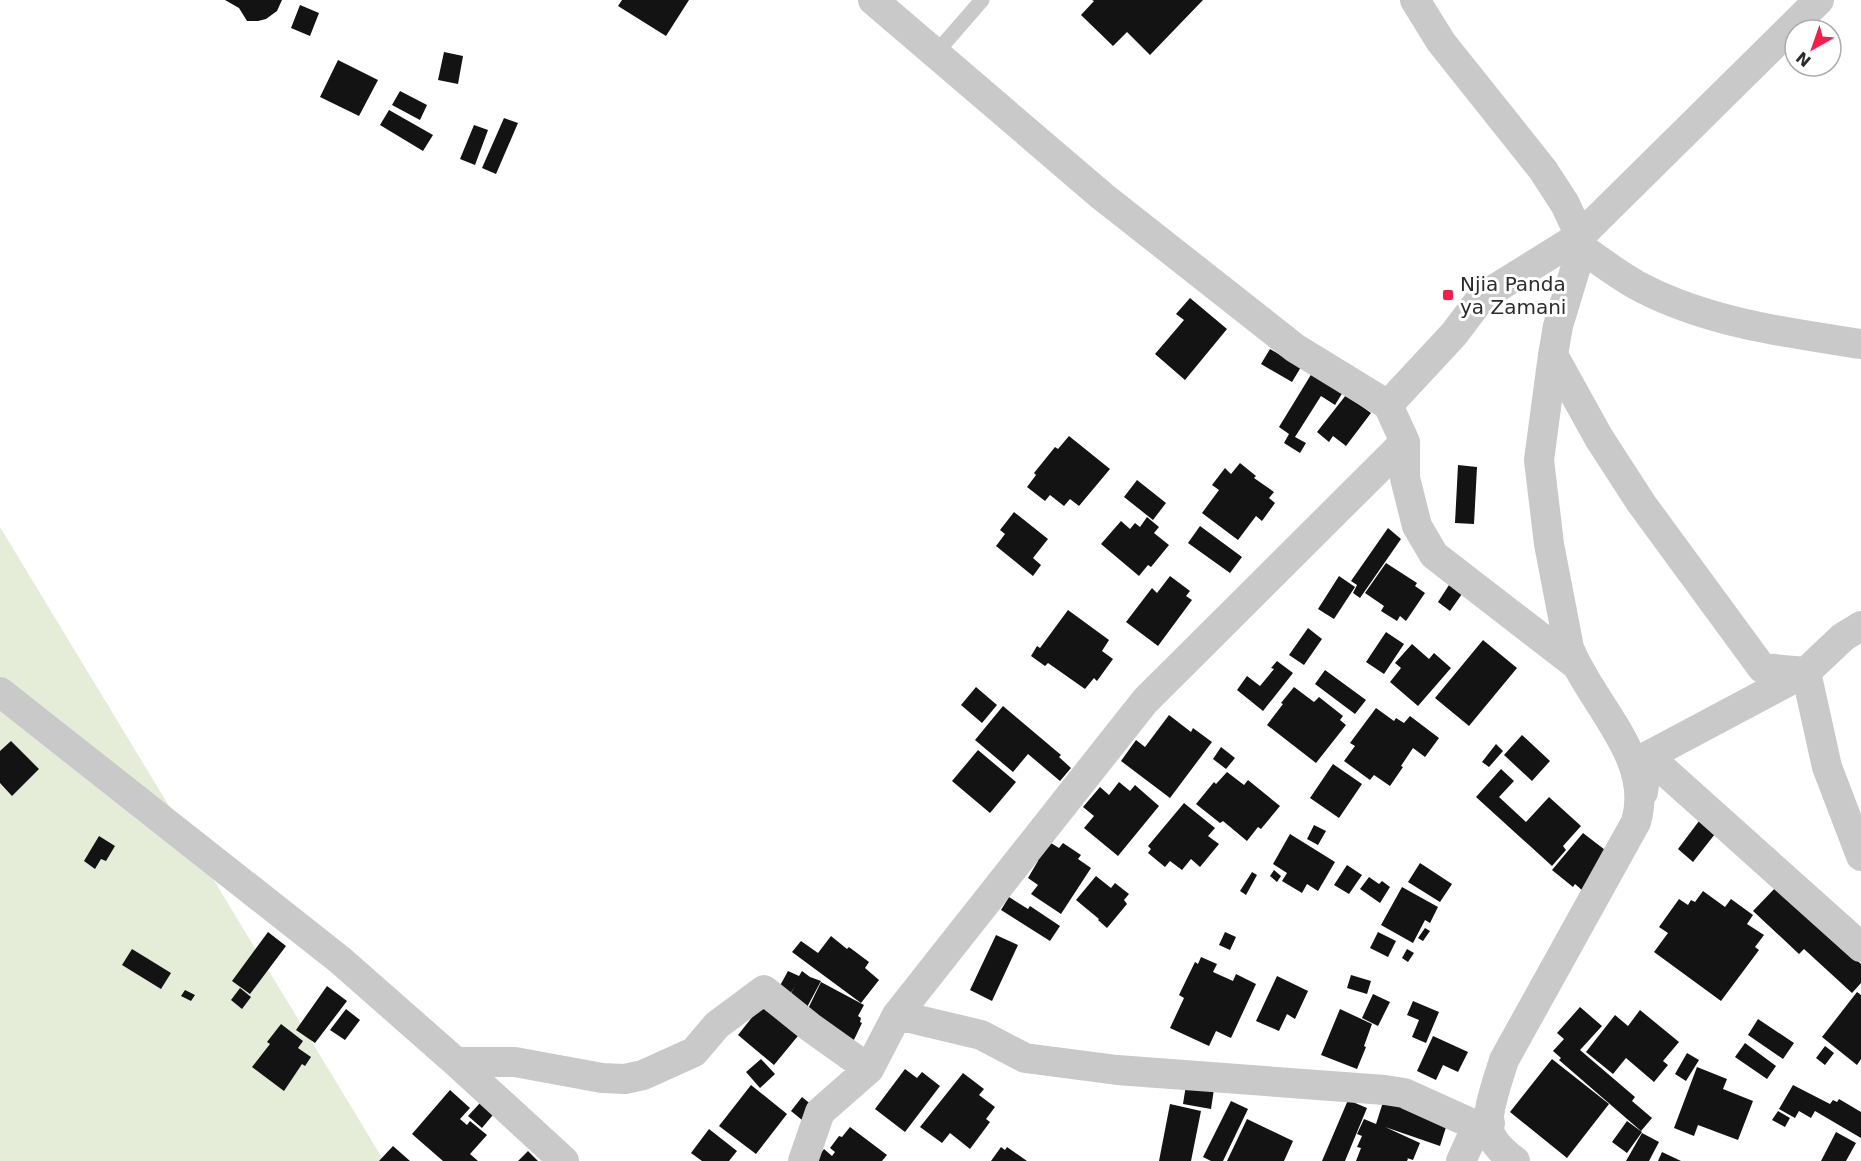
<svg xmlns="http://www.w3.org/2000/svg" width="1861" height="1161" font-family="'DejaVu Sans',sans-serif">
<style>
.green{fill:#e5ecd8}
.building{fill:#131313}
.lines{fill:none;stroke-linecap:round;stroke-linejoin:round}
.lane{stroke:#c9c9c9;stroke-width:15}
.street{stroke:#c9c9c9;stroke-width:30}
.poi-dot{fill:#f41d4c;stroke:#fff;stroke-width:2}
.labels{text-anchor:middle;dominant-baseline:central;stroke-width:6;stroke-linejoin:round;paint-order:stroke}
.poi-label{font-size:20px;fill:#2c2c2c;stroke:#fff;text-anchor:start}
</style>
<rect width="100%" height="100%" fill="#fff"/>
<path class="green" d="M0,527L384,1161H0Z"/>
<path class="building" d="M225,0H282L277,11L266,19L258,21H247L239,8Z
M622,0H689L666,36L618,6Z
M1092,0H1203L1150,55L1127,32L1113,46L1081,15L1094,1Z
M300,5L319,13L310,36L291,28Z
M444,52L463,56L458,84L438,80Z
M338,60L378,80L359,116L320,97Z
M400,91L427,105L420,120L392,105Z
M389,110L433,135L423,151L380,125Z
M504,118L518,123L496,174L482,168Z
M474,125L488,130L475,165L460,159Z
M1190,298L1227,329L1185,380L1155,354L1184,320L1176,314Z
M1270,349L1301,367L1292,382L1261,364Z
M1312,373L1343,392L1335,405L1321,396L1295,437L1306,443L1300,453L1284,443L1289,434L1279,427Z
M1346,395L1371,413L1346,446L1333,436L1329,442L1317,432Z
M1069,436L1110,469L1079,506L1070,499L1064,506L1050,495L1045,501L1027,487L1036,475L1034,473L1055,447L1058,449Z
M1240,463L1256,476L1254,478L1274,492L1269,498L1275,503L1262,521L1256,516L1238,540L1202,513L1219,490L1212,485L1225,468L1231,474Z
M1458,465L1477,467L1474,524L1455,523Z
M1137,480L1166,503L1153,520L1124,497Z
M1014,512L1048,539L1033,558L1041,565L1033,576L996,546L1005,534L1000,530Z
M1147,517L1159,527L1154,533L1169,545L1151,567L1148,565L1139,576L1101,544L1121,521L1130,529L1135,523L1140,527Z
M1200,526L1242,557L1230,573L1188,543Z
M1388,528L1401,539L1360,598L1353,593L1357,585L1351,581Z
M1386,563L1417,583L1415,586L1425,593L1406,621L1400,616L1397,621L1381,611L1384,606L1365,593Z
M1170,576L1190,591L1186,596L1192,600L1158,646L1126,622L1152,588L1157,593Z
M1339,576L1355,587L1334,619L1318,609Z
M1449,585L1462,594L1450,611L1438,602Z
M1068,610L1109,640L1102,651L1113,659L1097,681L1094,678L1085,689L1048,663L1045,666L1031,656L1037,646L1040,648Z
M1308,628L1322,639L1304,665L1289,655Z
M1386,632L1404,644L1384,674L1366,662Z
M1483,640L1517,668L1469,726L1435,698Z
M1412,644L1429,659L1434,653L1451,668L1418,706L1390,682L1401,668L1395,663Z
M1277,661L1293,673L1263,711L1237,690L1247,676L1260,686L1274,669L1271,668Z
M1325,670L1366,700L1355,714L1315,684Z
M976,687L997,705L982,723L961,705Z
M1294,687L1314,702L1319,697L1343,716L1340,720L1346,725L1316,763L1267,725L1283,704L1281,703Z
M1003,706L1061,755L1059,757L1071,768L1060,781L1028,754L1013,772L975,740Z
M1376,708L1394,721L1396,718L1404,723L1410,716L1439,738L1425,757L1413,748L1401,766L1403,767L1390,786L1374,775L1370,780L1344,761L1355,746L1350,743Z
M1169,715L1191,732L1193,728L1212,742L1170,798L1121,761L1136,740L1145,747Z
M1522,735L1550,761L1532,781L1504,755Z
M11,741L39,769L12,796L0,783V751Z
M1496,744L1503,751L1489,767L1482,762Z
M1221,747L1235,758L1226,769L1213,759Z
M978,750L1016,782L990,813L952,781Z
M1333,764L1362,784L1339,818L1310,798Z
M1501,769L1514,781L1499,797L1526,822L1549,797L1581,826L1563,846L1566,850L1552,866L1476,797Z
M1227,772L1244,785L1248,780L1280,806L1261,829L1258,827L1247,841L1223,821L1220,823L1196,804L1214,782L1216,784Z
M1119,782L1130,791L1135,785L1159,806L1118,856L1084,828L1094,816L1083,807L1100,787L1109,795Z
M1184,803L1215,828L1208,836L1219,844L1200,867L1191,859L1182,870L1170,861L1165,867L1148,853L1151,849L1148,846Z
M1699,821L1715,834L1693,862L1678,849Z
M1314,825L1326,831L1318,845L1307,839Z
M1583,833L1609,853L1583,891L1575,884L1573,887L1552,870Z
M1290,834L1335,862L1318,891L1307,884L1302,893L1282,881L1287,873L1273,864Z
M99,836L115,846L106,861L101,859L95,869L84,861Z
M1046,840L1059,848L1063,843L1081,855L1078,859L1091,868L1061,914L1031,894L1038,885L1028,878L1038,861L1034,859Z
M1420,863L1452,884L1440,902L1408,882Z
M1347,865L1362,875L1349,894L1334,885Z
M1274,870L1281,876L1277,882L1270,876Z
M1252,872L1257,875L1246,895L1240,891Z
M1096,876L1111,888L1115,883L1129,894L1124,900L1127,904L1107,928L1098,920L1099,919L1076,900Z
M1369,877L1379,884L1382,881L1390,887L1380,903L1360,889Z
M1777,886L1861,964V983L1852,993L1804,949L1799,954L1753,911Z
M1402,887L1438,907L1430,923L1425,920L1413,943L1381,925Z
M1703,891L1725,907L1731,899L1753,915L1747,924L1764,935L1755,947L1759,950L1721,1001L1654,952L1668,933L1659,927L1679,899L1688,905L1691,900L1695,902Z
M1009,897L1028,909L1030,906L1060,926L1050,941L1001,910Z
M1425,928L1430,931L1423,941L1418,938Z
M268,932L286,946L250,994L232,981Z
M1225,932L1236,937L1230,950L1219,945Z
M1378,932L1396,941L1388,957L1370,948Z
M996,935L1018,945L992,1001L970,990Z
M831,936L847,949L849,947L869,962L865,968L879,980L861,1003L792,952L801,941L818,953Z
M132,949L171,973L161,989L122,965Z
M1407,949L1414,953L1408,962L1402,958Z
M1201,957L1217,964L1213,972L1233,981L1236,974L1256,984L1231,1038L1216,1031L1209,1046L1170,1028L1184,998L1179,995L1195,962L1198,964Z
M788,971L799,976L802,971L810,977L821,981L805,1011L786,1002L795,986L787,999L776,993Z
M1351,975L1371,981L1367,994L1347,988Z
M1277,976L1308,991L1295,1019L1287,1014L1279,1031L1256,1021Z
M821,982L864,1005L858,1016L861,1018L860,1022L862,1023L851,1046L804,1017Z
M327,986L347,1001L315,1043L296,1030Z
M240,988L251,997L242,1009L231,1000Z
M185,990L195,995L191,1001L181,996Z
M1857,992L1861,995V1059L1857,1065L1822,1037Z
M1373,994L1390,1002L1378,1026L1362,1018Z
M765,1001L802,1031L774,1065L738,1035Z
M1413,1001L1439,1012L1426,1043L1412,1037L1419,1020L1407,1015Z
M1580,1007L1602,1026L1580,1050L1635,1097L1632,1101L1652,1118L1641,1131L1559,1060L1561,1058L1553,1051L1564,1039L1557,1033Z
M346,1009L360,1020L345,1040L330,1030Z
M1340,1009L1372,1024L1364,1046L1366,1047L1357,1069L1321,1055Z
M1640,1010L1679,1042L1663,1061L1668,1065L1654,1082L1626,1058L1613,1074L1586,1052L1615,1015L1628,1026Z
M1758,1019L1794,1043L1783,1059L1748,1035Z
M281,1024L303,1041L298,1048L311,1057L305,1066L302,1064L284,1091L252,1067L270,1044L267,1042Z
M1433,1036L1468,1052L1458,1072L1443,1065L1436,1080L1417,1071Z
M1745,1043L1776,1066L1767,1079L1735,1057Z
M1825,1046L1834,1053L1825,1065L1816,1058Z
M1687,1053L1699,1060L1686,1081L1675,1074Z
M761,1059L775,1074L760,1088L746,1072Z
M1552,1059L1609,1104L1567,1158L1510,1112Z
M1697,1067L1727,1079L1723,1089L1753,1101L1738,1140L1698,1125L1694,1136L1674,1128Z
M905,1069L917,1078L922,1072L940,1086L905,1132L875,1109Z
M963,1073L984,1089L979,1095L995,1107L986,1119L990,1122L970,1149L950,1133L942,1143L920,1127Z
M751,1085L787,1114L756,1154L719,1126Z
M1186,1085L1214,1089L1211,1109L1183,1104Z
M1793,1085L1830,1104L1833,1100L1837,1102L1839,1099L1861,1112V1138L1815,1111L1811,1118L1799,1111L1795,1118L1779,1109Z
M450,1090L470,1108L460,1119L467,1125L470,1121L487,1135L470,1154L478,1161H443L412,1134Z
M802,1097L813,1106L802,1120L791,1111Z
M1384,1099L1448,1121L1440,1146L1385,1127L1420,1143L1413,1160L1407,1158L1408,1159L1407,1161H1356L1361,1148L1357,1147L1362,1136L1357,1134L1364,1119L1376,1124Z
M1348,1100L1367,1108L1345,1161H1322Z
M1231,1101L1248,1109L1223,1161H1211L1203,1157Z
M480,1103L497,1110L482,1128L468,1116Z
M1170,1104L1201,1111L1191,1161H1159Z
M1778,1111L1790,1118L1785,1127L1772,1120Z
M1247,1119L1293,1141L1284,1161H1227Z
M1627,1121L1642,1132L1627,1153L1612,1142Z
M850,1127L887,1155L882,1161H815L824,1149L832,1156L835,1152L830,1148L839,1136L842,1137Z
M709,1129L737,1151L729,1161H702L691,1153Z
M1836,1132L1856,1143L1846,1161H1821Z
M1642,1133L1659,1142L1649,1161H1626Z
M393,1146L410,1161H379Z
M1001,1147L1005,1150L1007,1147L1027,1161H991Z
M528,1151L538,1161H518Z
M1662,1152L1681,1161H1658Z"/>
<g class="lines">
<path class="lane" d="M936,53L982,0"/>
<path class="street" d="M873,0L1102,196L1295,348L1388,405
M1415,0L1441,42L1543,170L1565,204L1580,236L1581,250L1558,326L1553,355L1539,460L1549,544L1569,648C1591,704 1655,758 1636,822L1504,1060C1499,1077 1484,1116 1490,1133C1494,1144 1506,1155 1515,1161
M1581,250L1583,249C1603,263 1622,278 1644,289C1711,323 1788,333 1861,344
M1553,355L1599,438L1641,503L1762,668L1806,672L1827,767L1861,856
M1405,442V478L1417,526L1434,555L1575,664
M0,692L340,960L456,1062L564,1161
M1648,756L1861,947
M1643,792L1648,756L1806,672L1843,637L1861,626
M897,1015L981,1035L1025,1058L1117,1070L1385,1090L1404,1093L1477,1126L1490,1123
M456,1062H515L602,1078L625,1079L643,1075L694,1052L717,1025L764,990L810,1027L869,1069
M803,1161L820,1112L869,1069L897,1015L1145,701L1405,442L1388,405L1454,334L1482,297L1580,236L1819,0
M1461,1161L1477,1126"/>
</g>
<rect class="poi-dot" x="1442" y="289" width="12" height="12" rx="3"/>
<g class="labels">
<g class="poi-label">
<text x="1460" y="284">Njia Panda<tspan x="1460" dy="23">ya Zamani</tspan></text>
</g>
</g>
<g transform="translate(1813 48) rotate(220)"><circle r="28" fill="#ffffff" stroke="#ababab" stroke-width="1.5"/>
<path d="M0-4.5L10 22L0 15L-10 22Z" fill="#f41d4c"/>
<text y="-9" font-size="16" font-weight="bold" text-anchor="middle" fill="#2c2c2c">N</text>
</g>
</svg>
